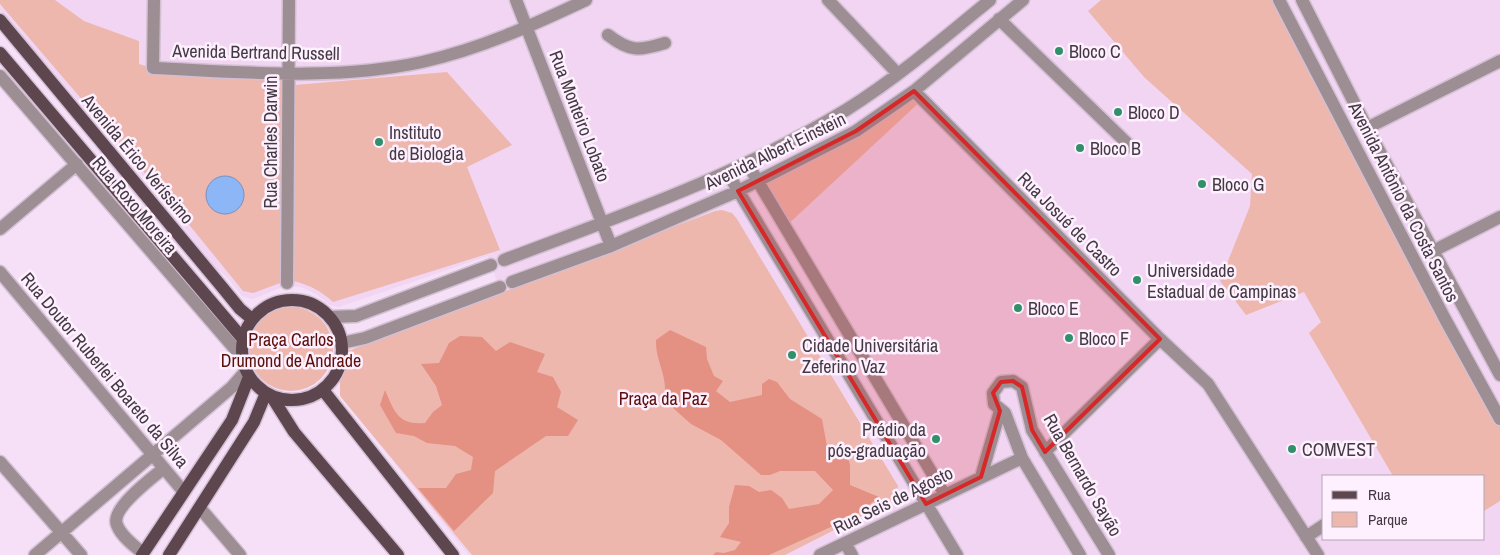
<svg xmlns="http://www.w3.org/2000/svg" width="1500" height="555" font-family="'Archivo Narrow',sans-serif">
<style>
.built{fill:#f1d5f2;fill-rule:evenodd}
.green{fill:#edb7ae}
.forest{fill:#e49083}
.water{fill:#8db6f7;stroke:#7690c1}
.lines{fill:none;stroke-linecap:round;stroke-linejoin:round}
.minor-casing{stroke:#d2bfd3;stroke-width:15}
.major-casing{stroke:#d2bfd3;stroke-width:15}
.minor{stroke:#9c8e92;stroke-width:12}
.major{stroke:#5d464e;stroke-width:12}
.marked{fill:#d62828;fill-opacity:0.2;stroke:#d62828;stroke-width:4;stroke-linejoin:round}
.poi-dot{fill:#2f9069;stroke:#fef0fe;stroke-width:2}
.labels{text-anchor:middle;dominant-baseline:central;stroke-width:5;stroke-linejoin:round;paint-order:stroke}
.poi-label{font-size:18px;fill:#423942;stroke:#fef0fe;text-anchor:start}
.street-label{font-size:18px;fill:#423942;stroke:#fef0fe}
.park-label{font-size:18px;fill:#5a0f09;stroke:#fef0fe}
</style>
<rect width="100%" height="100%" fill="#f6e0f7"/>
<path class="built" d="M55,0H1500V555H785L891,502L758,253L732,213L722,210L715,211L458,310L348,351L346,356L348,351L501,293L488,256L339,307L330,305L316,294L301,287L285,286L253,299L242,296L227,277L215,268L152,186L0,10V4L186,221L243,291L153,68L139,64V41L84,21ZM1324,476H1484V539H1324Z
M340,396L418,488L472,555H469Z"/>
<path class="green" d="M0,0H55L84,21L139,41V64L153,68L289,74L284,145L280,283L253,293L243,291L186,221L0,4Z
M1101,0H1279L1500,419V501L1484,511V476H1393L1309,333L1321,322L1304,292L1246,315L1220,281L1250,206L1252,174L1144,77L1088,11Z
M447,72L512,145L467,167L500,250L333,302C321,291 310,285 293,281L295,85Z
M914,91L923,99L785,227L757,181Z
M722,210L732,213L737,219L898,486L896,499L785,555H472L340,396V380L348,351L715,211Z
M249 349a42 42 0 1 1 84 0a42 42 0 1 1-84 0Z"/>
<path class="forest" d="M670,330L706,347L707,359L714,376L723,381L716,391L730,402L762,395V384L769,379L777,382L790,399L822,419L828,452L838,449L847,454L850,465V485L879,497L855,516L769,555H713L716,552L724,553L735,550L741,542L720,537L729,523V507L735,485L749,486L759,492L771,490L782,498L789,509L819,504L833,490L815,471H780L770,475H761L721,440L691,424L664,400C669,376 655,362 656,340Z
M460,336L482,337L496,351L510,342L545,354L537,372L553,377L561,392L557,407L578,420L568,436H546L495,471L493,493L454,531L418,488H446L456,474L471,470L473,457L455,446L427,443L414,436L396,433L380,405L385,390C395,413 398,425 425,423L433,412L442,405L436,386L421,364L439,363L449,343Z"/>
<path class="water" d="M206 195a19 19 0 1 1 38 0a19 19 0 1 1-38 0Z"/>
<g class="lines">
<defs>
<path id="minor" d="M154,0L153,68C242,72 335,81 422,62C480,49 533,25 586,0
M516,0L611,246
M828,0L898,74
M1279,0L1445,319L1500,419
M1302,0L1367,128L1500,375
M999,19L1131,147
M608,35C630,52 639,51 665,43
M0,76L242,357
M914,91L1160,339L1208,384L1318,555
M1367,128L1500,61
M747,163L945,495
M727,172L957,555
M0,229L77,164
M1433,251L1500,217
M504,260C620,216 739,175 846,110C897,78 944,38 990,0
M0,272L183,491
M512,282L611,246L738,191L856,131L914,91L1023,0
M287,283L289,0
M330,317L356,316L491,265
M342,343L365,338L500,287
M1045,452L1160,339
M0,462L81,555
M981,477L1000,411
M200,508L240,555
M1306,537L1324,525
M845,543L852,555
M143,553C134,546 121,536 117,525C110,509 152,478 164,468
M35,555L232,387L246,371
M820,555L1022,458
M1080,555L1022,458L1005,413L994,404L993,393L1001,382L1013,381L1022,387L1032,430L1109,555"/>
<path id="major" d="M0,20L222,287L240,309L252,319
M0,53L243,339
M242 350a50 50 0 1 1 100 0a50 50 0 1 1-100 0Z
M323,390L453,555
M272,397L294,432L398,555
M142,555L232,420L249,377
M169,555L254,422L266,393"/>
</defs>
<use href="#minor" class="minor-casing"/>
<use href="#major" class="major-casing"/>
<use href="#minor" class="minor"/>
<use href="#major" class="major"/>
</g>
<path class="marked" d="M914,91L1160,339L1045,452L1032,430L1022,387L1013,381L1001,382L993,393L1000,411L981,477L926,504L738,191L856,131Z"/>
<g class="poi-dot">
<circle cx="1059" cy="51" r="5"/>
<circle cx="1118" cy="112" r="5"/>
<circle cx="379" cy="142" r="5"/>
<circle cx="1080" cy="148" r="5"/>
<circle cx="1202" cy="184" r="5"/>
<circle cx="1137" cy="280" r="5"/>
<circle cx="1018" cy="308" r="5"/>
<circle cx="1069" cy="338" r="5"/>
<circle cx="792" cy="355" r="5"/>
<circle cx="936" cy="439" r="5"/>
<circle cx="1292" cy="449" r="5"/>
</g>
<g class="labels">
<g class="poi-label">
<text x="1069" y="51">Bloco C</text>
<text x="1128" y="112">Bloco D</text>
<text x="389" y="132">Instituto<tspan x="389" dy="21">de Biologia</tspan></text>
<text x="1090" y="148">Bloco B</text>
<text x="1212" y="184">Bloco G</text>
<text x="1147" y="270">Universidade<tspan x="1147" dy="21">Estadual de Campinas</tspan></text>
<text x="1028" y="308">Bloco E</text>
<text x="1079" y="338">Bloco F</text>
<text x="802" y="345">Cidade Universitária<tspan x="802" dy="21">Zeferino Vaz</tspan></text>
<text x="926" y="429" text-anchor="end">Prédio da<tspan x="926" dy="21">pós-graduação</tspan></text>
<text x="1302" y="449">COMVEST</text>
</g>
<g class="street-label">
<text transform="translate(256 52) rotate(1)">Avenida Bertrand Russell</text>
<text transform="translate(580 116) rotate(69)">Rua Monteiro Lobato</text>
<text transform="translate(270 142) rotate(-90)">Rua Charles Darwin</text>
<text transform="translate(775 151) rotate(-26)">Avenida Albert Einstein</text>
<text transform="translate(138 159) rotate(50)">Avenida Érico Veríssimo</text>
<text transform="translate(1404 202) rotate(63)">Avenida Antônio da Costa Santos</text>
<text transform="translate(135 205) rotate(50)">Rua Roxo Moreira</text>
<text transform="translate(1070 224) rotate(45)">Rua Josué de Castro</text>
<text transform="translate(105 370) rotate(50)">Rua Doutor Ruberlei Boareto da Silva</text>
<text transform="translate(1083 475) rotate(60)">Rua Bernardo Sayão</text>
<text transform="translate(893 500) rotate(-26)">Rua Seis de Agosto</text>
</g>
<g class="park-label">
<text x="291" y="339">Praça Carlos<tspan x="291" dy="21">Drumond de Andrade</tspan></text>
<text x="663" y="398">Praça da Paz</text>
</g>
</g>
<rect x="1322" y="475" width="162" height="65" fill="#fef0fe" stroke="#b3a7b3"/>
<rect x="1332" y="491" width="25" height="8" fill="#5d464e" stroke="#b3a7b3"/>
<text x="1368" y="500" font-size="15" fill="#423942">Rua</text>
<rect x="1332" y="512" width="25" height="15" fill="#edb7ae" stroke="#b3a7b3"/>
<text x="1368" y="525" font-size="15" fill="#423942">Parque</text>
</svg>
